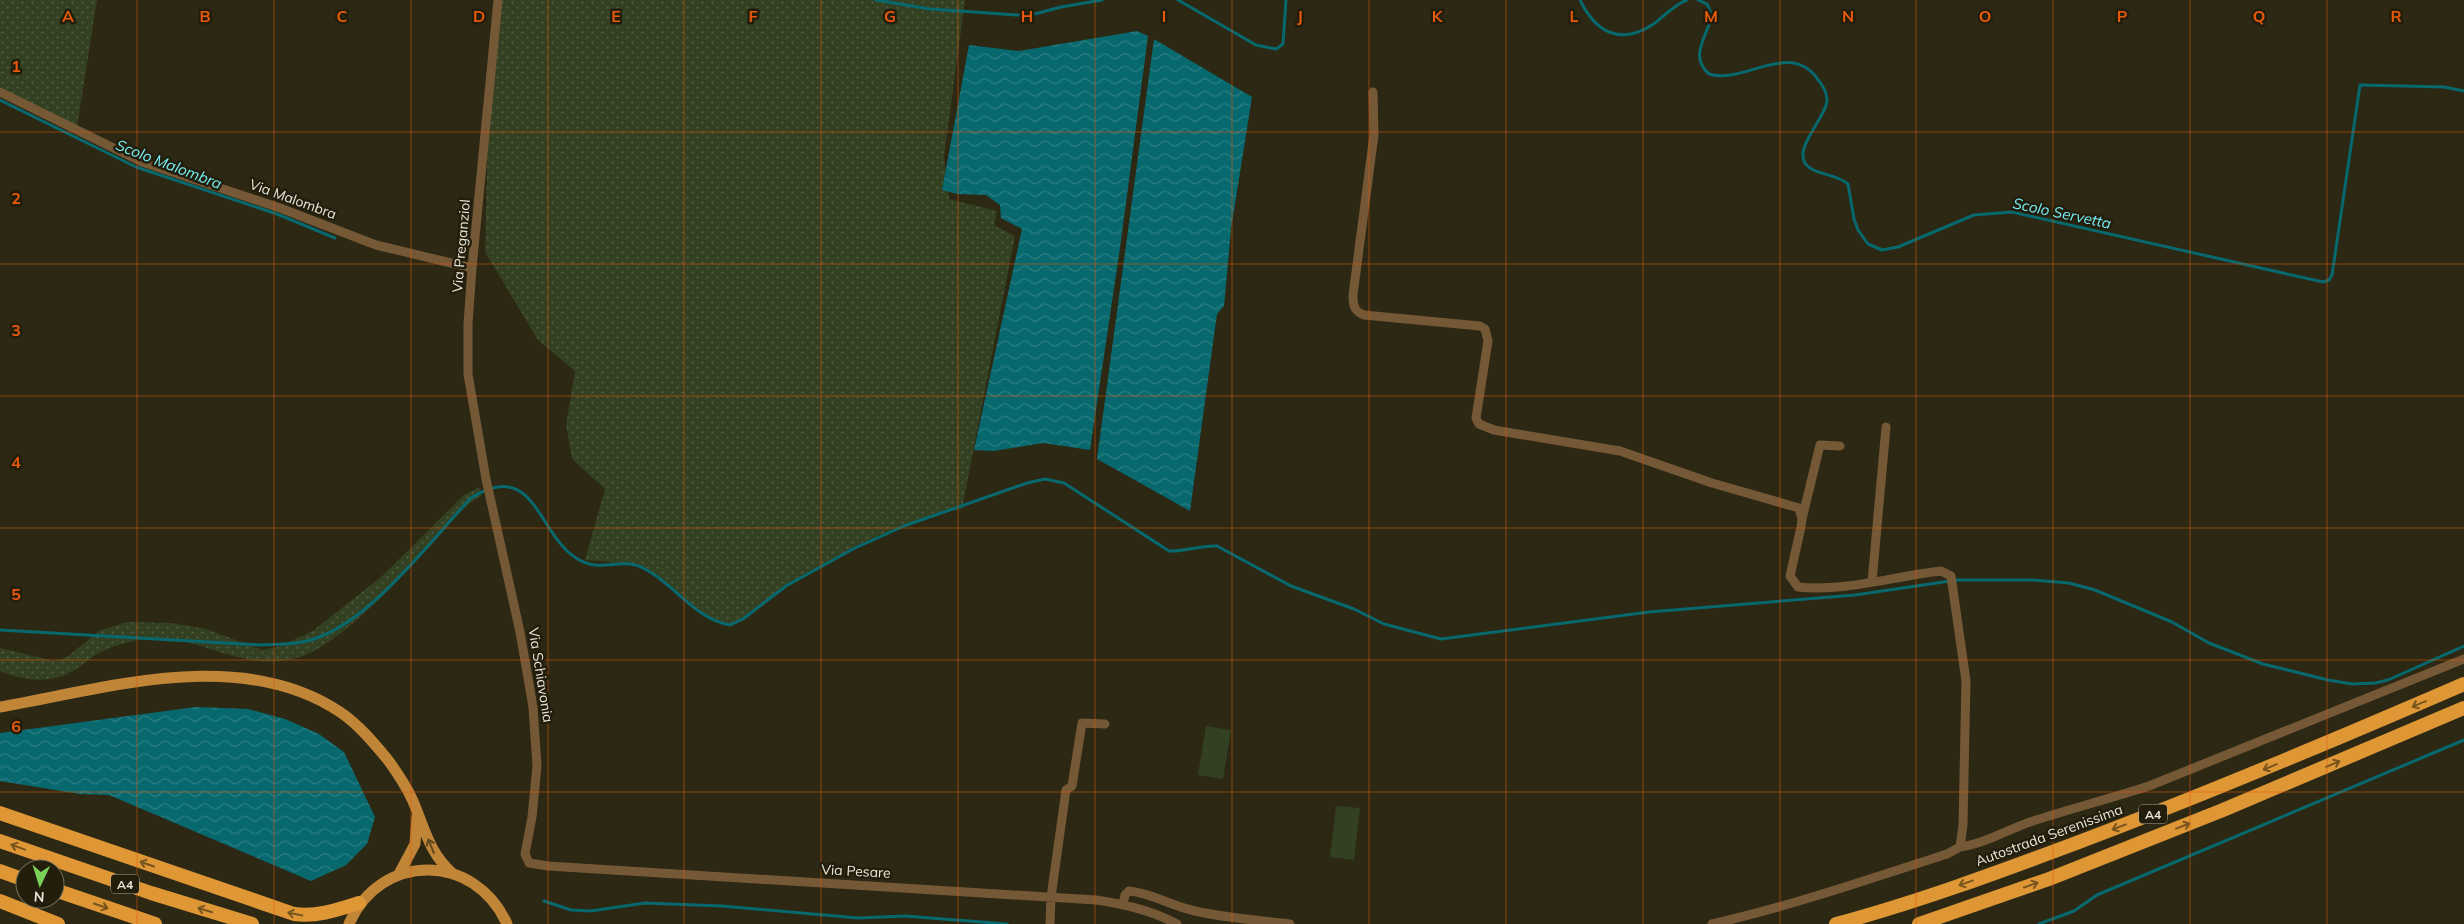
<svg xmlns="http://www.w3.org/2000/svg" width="2464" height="924" font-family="Mulish,sans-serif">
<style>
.grass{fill:url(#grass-dots)}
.pitch{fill:#334021}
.water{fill:url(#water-waves)}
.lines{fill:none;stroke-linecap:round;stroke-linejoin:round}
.stream{stroke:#07686e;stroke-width:3}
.minor{stroke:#755836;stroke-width:9}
.major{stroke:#c18538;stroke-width:11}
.highway{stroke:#df9736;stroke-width:14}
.oneway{stroke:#77541e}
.oneway2{stroke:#62471d}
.grid{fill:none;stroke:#e8590c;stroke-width:1;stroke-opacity:0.55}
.labels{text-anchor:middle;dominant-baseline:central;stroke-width:5;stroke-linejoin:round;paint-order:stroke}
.shield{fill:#221e0b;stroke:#adaa9c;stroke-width:1}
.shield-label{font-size:12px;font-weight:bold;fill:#e9e6da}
.street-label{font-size:14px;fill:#e9e6da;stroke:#221e0b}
.water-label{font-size:15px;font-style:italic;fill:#76edf6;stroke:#221e0b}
.grid-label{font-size:16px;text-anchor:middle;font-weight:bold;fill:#e8590c;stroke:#221e0b;stroke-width:5;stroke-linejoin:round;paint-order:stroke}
</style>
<defs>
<pattern id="grass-dots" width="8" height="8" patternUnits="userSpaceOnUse" patternTransform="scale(1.25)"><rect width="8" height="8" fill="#334021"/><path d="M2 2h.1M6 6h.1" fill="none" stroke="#515c41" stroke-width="1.8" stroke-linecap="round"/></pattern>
<pattern id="water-waves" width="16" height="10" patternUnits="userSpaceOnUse" patternTransform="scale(1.25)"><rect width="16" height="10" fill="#07686e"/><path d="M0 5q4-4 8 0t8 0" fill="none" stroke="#2b7e82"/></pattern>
</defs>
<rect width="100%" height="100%" fill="#2c2814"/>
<path class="grass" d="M0,0H97L76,133L0,91Z
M498,0H965L944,157L949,199L997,211L994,225L1015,236L962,509C901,520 839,553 787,586C768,598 751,619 730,625L708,616L645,569L633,564L585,560L605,489L572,459L566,425L575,371L538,340L485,252L489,85Z
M480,487L482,496C466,501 444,532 431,545C402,577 348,635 310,653C245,682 200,628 137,640C125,643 112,646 101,652C91,657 83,665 73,671C51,684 23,681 0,671V648L54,661L67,657L99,631L127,622L171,623L206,629L262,650L281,646L314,630L381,577L464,495Z"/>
<path class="pitch" d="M1206,726L1231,730L1223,779L1198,775Z
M1336,806L1360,808L1354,860L1330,857Z"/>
<path class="water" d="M1137,31L1148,36L1120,248L1090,450L1043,443L994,451L974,450L1022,229L1001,218L1000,205L986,195L957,194L942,190L969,45L1019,51Z
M1154,39L1252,97L1231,229L1224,306L1217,314L1190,511L1097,459Z
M196,707L248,709L285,719L319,734L344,752L375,817L367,844L346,865L311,881L109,795L80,794L0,781V733Z"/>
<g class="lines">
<path class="stream" d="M876,0L930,9L1017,15H1031L1061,7L1102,0
M1178,0L1256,45L1276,49L1283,44L1286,0
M1580,0C1595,31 1619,46 1652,25C1664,17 1673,5 1687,0
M1698,0L1707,4L1712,15C1708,35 1688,56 1709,74C1743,85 1788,41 1816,77C1822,84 1827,91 1827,100C1827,118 1787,153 1810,168C1822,176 1834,173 1848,184L1854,219L1858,230L1868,244L1882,250L1898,247L1974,215L2012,212L2323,282L2329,280L2332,275L2360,85L2444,87L2464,91
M0,100L136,167L277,214L335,238
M0,630L261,645C279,644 297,645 314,639C372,620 429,542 471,498C535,458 537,533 576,558C602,575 619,555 645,569C674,584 695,619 730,625L743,619L786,586L853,549L904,526L1027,483L1045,479L1064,483L1169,551C1185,552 1200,545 1217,546L1291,586L1354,609L1384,624L1441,639L1649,612L1855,595L1957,580H2033L2069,583L2095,590L2172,622L2209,643L2263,664L2328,680L2352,684L2375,683L2388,680L2464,646
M544,901L571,910L591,911L645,903L722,906L858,918L905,916L1007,924
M2039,924L2074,911L2097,895L2464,740"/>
<path class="minor" d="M498,0L472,268L468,324V374L486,479L520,632L533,707L537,766L532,817L525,854L529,863L548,866L1096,900C1125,904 1151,910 1177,924
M0,92L142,162L280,208L376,245L472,268
M1373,92L1374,135L1353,295C1353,306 1354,311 1364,315L1480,326L1485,329L1488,341L1476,418L1479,424L1494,430L1620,451L1712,483L1799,508L1802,519L1801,527L1790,576L1798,587C1846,592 1894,576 1941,571L1951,576L1966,681L1963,825L1960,847L1947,854C1870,879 1791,906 1712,924
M1802,519L1820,445L1840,446
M1872,582L1886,427
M1960,847C1984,844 2007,830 2030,822C2069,809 2109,799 2149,786L2464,659
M1123,904L1125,895L1129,891C1151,893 1170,905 1191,910C1223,918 1257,920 1290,924
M1050,924L1051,897L1066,790L1072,786L1082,723L1105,724"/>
<path class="major" d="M0,707C108,688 241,646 340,712C358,724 374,743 388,760C396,771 406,786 412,799C425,828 428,852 453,874
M399,874L415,844L417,817
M349,924C380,852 475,852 507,924"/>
<path class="highway" d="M0,813L294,914C317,917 337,910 359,903
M0,841L151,893L252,924
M0,871L25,880
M55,890L155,924
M0,901L58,924
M1836,924C1918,902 1999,872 2079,842C2209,793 2337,739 2464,684
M1919,924L2049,879L2223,810L2464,708"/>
</g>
<defs><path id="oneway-shaft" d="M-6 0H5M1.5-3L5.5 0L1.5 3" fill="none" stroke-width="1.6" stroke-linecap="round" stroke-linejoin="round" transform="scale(1.25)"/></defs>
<g class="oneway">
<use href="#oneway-shaft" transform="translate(2419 704) rotate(157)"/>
<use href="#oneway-shaft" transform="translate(2333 764) rotate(-23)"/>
<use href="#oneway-shaft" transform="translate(2270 767) rotate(158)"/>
<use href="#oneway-shaft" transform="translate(2183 826) rotate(-21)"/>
<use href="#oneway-shaft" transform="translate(2119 827) rotate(159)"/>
<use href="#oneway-shaft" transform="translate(18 847) rotate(-160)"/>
<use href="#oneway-shaft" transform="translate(147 864) rotate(-161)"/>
<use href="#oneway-shaft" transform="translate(1966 883) rotate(160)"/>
<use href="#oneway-shaft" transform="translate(2031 885) rotate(-19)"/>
<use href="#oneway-shaft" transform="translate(101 906) rotate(19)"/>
<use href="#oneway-shaft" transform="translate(205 910) rotate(-163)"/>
<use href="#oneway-shaft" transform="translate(295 914) rotate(-169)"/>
</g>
<use class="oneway2" href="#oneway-shaft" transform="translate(431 846) rotate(-112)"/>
<path class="grid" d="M137,0V924M274,0V924M411,0V924M548,0V924M684,0V924M821,0V924M958,0V924M1095,0V924M1232,0V924M1369,0V924M1506,0V924M1643,0V924M1780,0V924M1916,0V924M2053,0V924M2190,0V924M2327,0V924M0,132H2464M0,264H2464M0,396H2464M0,528H2464M0,660H2464M0,792H2464"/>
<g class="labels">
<g class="shield">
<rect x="2139" y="804.5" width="28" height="19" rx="4"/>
<rect x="111" y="874.5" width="28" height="19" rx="4"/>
</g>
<g class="shield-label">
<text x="2153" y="814">A4</text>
<text x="125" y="884">A4</text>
</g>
<g class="street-label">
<text transform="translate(293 199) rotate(20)">Via Malombra</text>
<text transform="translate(461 246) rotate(-85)">Via Preganziol</text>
<text transform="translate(541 675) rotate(81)">Via Schiavonia</text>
<text transform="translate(2049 835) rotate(-20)">Autostrada Serenissima</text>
<text transform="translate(856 871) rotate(3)">Via Pesare</text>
</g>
<g class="water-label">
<text transform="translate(169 164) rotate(21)">Scolo Malombra</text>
<text transform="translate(2062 213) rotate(12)">Scolo Servetta</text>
</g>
</g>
<g class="grid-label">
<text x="68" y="22">A</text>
<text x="205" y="22">B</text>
<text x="342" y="22">C</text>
<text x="479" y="22">D</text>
<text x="616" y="22">E</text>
<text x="753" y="22">F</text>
<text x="890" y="22">G</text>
<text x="1027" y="22">H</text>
<text x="1164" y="22">I</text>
<text x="1300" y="22">J</text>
<text x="1437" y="22">K</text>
<text x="1574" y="22">L</text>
<text x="1711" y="22">M</text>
<text x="1848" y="22">N</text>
<text x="1985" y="22">O</text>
<text x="2122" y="22">P</text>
<text x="2259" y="22">Q</text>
<text x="2396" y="22">R</text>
<text x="16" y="72">1</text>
<text x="16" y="204">2</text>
<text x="16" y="336">3</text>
<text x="16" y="468">4</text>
<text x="16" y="600">5</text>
<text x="16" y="732">6</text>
</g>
<g transform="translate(40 884) rotate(184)"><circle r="24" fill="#221e0b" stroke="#726e5e"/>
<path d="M0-4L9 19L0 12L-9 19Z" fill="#7ad157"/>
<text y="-8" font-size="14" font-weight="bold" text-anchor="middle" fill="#e9e6da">N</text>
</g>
</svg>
